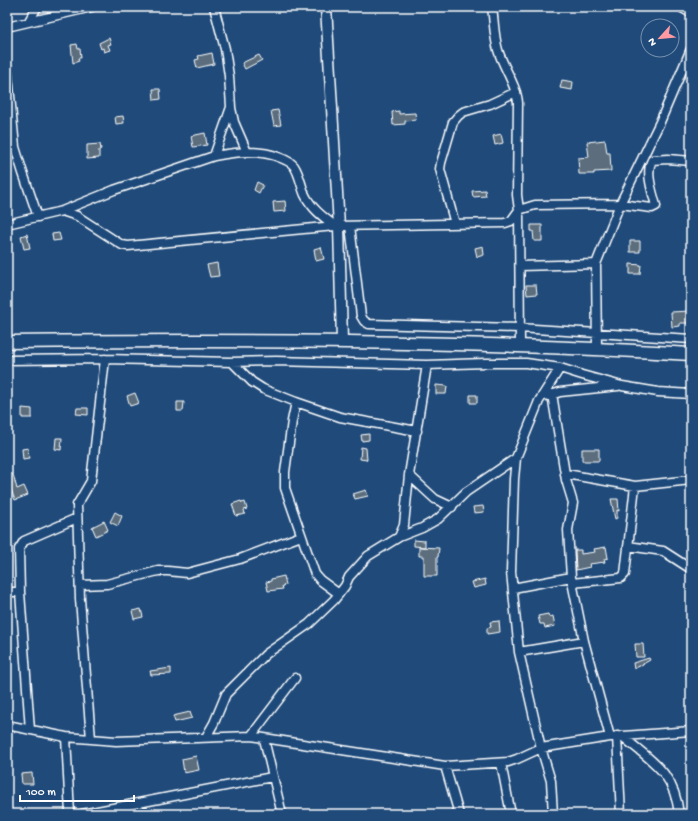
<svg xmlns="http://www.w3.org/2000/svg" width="698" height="821" font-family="'Gochi Hand',sans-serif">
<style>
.building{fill:#5c6e7d;stroke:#fff}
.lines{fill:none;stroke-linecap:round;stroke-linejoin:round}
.minor-casing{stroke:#fff;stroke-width:11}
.tertiary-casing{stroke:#fff;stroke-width:13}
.secondary-casing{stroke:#fff;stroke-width:15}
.minor{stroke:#1f4a7a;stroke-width:8}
.tertiary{stroke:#1f4a7a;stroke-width:10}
.secondary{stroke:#1f4a7a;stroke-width:12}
</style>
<rect width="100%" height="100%" fill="#1f4a7a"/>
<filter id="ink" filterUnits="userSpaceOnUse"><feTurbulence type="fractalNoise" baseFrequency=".025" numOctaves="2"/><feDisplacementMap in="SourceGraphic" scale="8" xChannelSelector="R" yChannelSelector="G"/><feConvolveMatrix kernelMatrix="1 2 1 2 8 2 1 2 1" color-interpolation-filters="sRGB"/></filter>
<g filter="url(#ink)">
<path class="building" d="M109,38L111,44L108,45L110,50L104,52L103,48L101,49L99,43Z
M77,44L78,49H80L81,58H78L79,61L73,63L71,45Z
M212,53L214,64L197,68L195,60L199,59L198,56Z
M259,55L262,60L245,69L242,63Z
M562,80L573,82L572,90L560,88Z
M153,89H160L161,99L154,100Z
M278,110L281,125L274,126L271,111Z
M399,111V114L415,113L416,120L405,121V124L393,125L392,112Z
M123,116L124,123L116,124L115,117Z
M205,133L207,145L193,147L191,136Z
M501,134L503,143L495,145L493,136Z
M605,140L607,153H610L611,171L594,172V174H579L578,158L589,157L587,142Z
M100,144L101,149L99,150V158L87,159V145Z
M257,182L263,185L259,193L254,190Z
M485,190L486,196L473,197L472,191Z
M285,201L286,211L274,212L273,202Z
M531,225H542V241H534L533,231H531Z
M59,233L61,240L53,241L52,234Z
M27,234L30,248L24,249L21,236Z
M630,241H640V252H630Z
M483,246L484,255L477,257L475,248Z
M321,247L324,259L316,261L314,249Z
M217,263L219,276L210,277L207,265Z
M630,264L641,265L640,274H630Z
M526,285H536L537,294L527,295Z
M690,311V323H680V326L672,327L671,312Z
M436,385L447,386L446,394H436Z
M135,393L139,403L130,406L127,396Z
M470,395H477V403H470Z
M177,402H184L183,411H177Z
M22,408L32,409V418H22Z
M77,408H88V415L76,414Z
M369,434V440L362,441L361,435Z
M56,438H62L61,450L55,449Z
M361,447L366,448L367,460L360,459Z
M28,448L29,458L23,459L22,449Z
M582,449H599V461H582Z
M13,474L17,489L24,486L28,495L15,500L7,480V476Z
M366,490L368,496L355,499L353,494Z
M611,499H618L619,511L617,510V518L615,519Z
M241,501L242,503L245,502L247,509L244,510L245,514L236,516L232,504Z
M483,506L484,512L474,513L473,507Z
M115,512L122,516L118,526L110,522Z
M104,521L108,530L96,536L92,527Z
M414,540L425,541V547L414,546Z
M419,547L439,548L438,557H437V576H424V556H419Z
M606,547L608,558L604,559L605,562L589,564L590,567L576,570L575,550H581V554L595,552L594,549Z
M284,576L286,585L282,586L283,589L268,591L266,582L271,581V579Z
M485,579L486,585L474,588L472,582Z
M141,609L143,617L134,619L132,611Z
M548,614L549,617L553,616L555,626L545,628L544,624H540L538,616Z
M499,621L500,632L487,634V628L491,627L490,622Z
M635,644H643L644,657H636Z
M649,658L650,660L634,669L633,663Z
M171,668V674L151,675L150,671Z
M190,712L192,718L175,722L173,716Z
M196,756L199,770L184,773L182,759Z
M32,773L33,784H22L21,774Z"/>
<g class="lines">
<defs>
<path id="minor" d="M492,7C494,21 494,36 498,50C503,67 517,86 518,103L517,195L519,210L520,345
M680,7L691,13
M29,21L37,7
M7,27L92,7
M7,65L15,147L23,173L38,217
M231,108L234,122L247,152
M214,156C236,152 259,149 281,158C286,160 291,162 294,166C300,175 301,186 305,195C312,209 323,217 335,226
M62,211L114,190L214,156L231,107L229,76L225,49L214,7
M7,224L62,211L77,216L122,245L128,246L335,226L505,223L511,221L519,210L535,205L620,204L652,208L656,206C653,193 645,173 652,160L668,159L691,161
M455,224L440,169L441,163L453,122L458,116L463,112L490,104L516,92
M350,226L361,316L364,321L369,324L519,328L691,339
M520,266L596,264
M597,348L596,264L620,204L660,122L691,49
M7,360L105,359L232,362L276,361L427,365L485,363H526L560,368L582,375L622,386L658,392L691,394
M232,362L252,382L263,389L296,402L340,417L417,431
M552,394L566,480L573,503L568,530L571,577L584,641L610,737
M548,396L560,392L618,386
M296,402L292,421L285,472V488L315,574L320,580L339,594
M566,474L635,486L691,480
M409,475L435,499L452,507
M399,537L422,528L438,519L466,492L516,458
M628,546L663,551L691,569
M572,583L621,578L625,574L635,486
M80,585L107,584L158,571H168L187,573L240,559L301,536
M513,588L571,577
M7,592H20
M519,652L584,641
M7,725L66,737L116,741L251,736L445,766L508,762L517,759L541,748L610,737L691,731
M30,730L20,592L19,549L24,541L77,518
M251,736L295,678
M617,736L621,814
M622,736C651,761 674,771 679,814
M66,737L70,814
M206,737L214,723L226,694L266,654L309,624L334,600L345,586L349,577L368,556L399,537L404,525L409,475L427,365
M91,739L80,599L77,505L91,481L105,359
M264,739L282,814
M501,763L511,814
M445,766L459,814
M82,814L272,777
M553,814L551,781L541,748L519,652L511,572L514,479L516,458L539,401L560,368"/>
<path id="tertiary" d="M326,7L339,226L342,341"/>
<path id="secondary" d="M7,342C235,340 463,340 691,354"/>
</defs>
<use href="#minor" class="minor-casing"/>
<use href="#tertiary" class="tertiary-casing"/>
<use href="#secondary" class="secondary-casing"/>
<use href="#minor" class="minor"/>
<use href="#tertiary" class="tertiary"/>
<use href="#secondary" class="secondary"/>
</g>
</g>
<rect width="698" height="821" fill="none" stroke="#1f4a7a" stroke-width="24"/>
<rect x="12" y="12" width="674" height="797" fill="none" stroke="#fff" stroke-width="1.5" filter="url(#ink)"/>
<g transform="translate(660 38) rotate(243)"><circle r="19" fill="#1f4a7a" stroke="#7992af"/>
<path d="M0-3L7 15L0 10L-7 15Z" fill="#ff9aa2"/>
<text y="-6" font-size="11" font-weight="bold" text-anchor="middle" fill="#ffffff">N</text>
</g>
<path d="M20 795v6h114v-6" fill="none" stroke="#ffffff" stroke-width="2"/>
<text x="26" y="795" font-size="12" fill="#ffffff" stroke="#1f4a7a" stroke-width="3" paint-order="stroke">100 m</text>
</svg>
